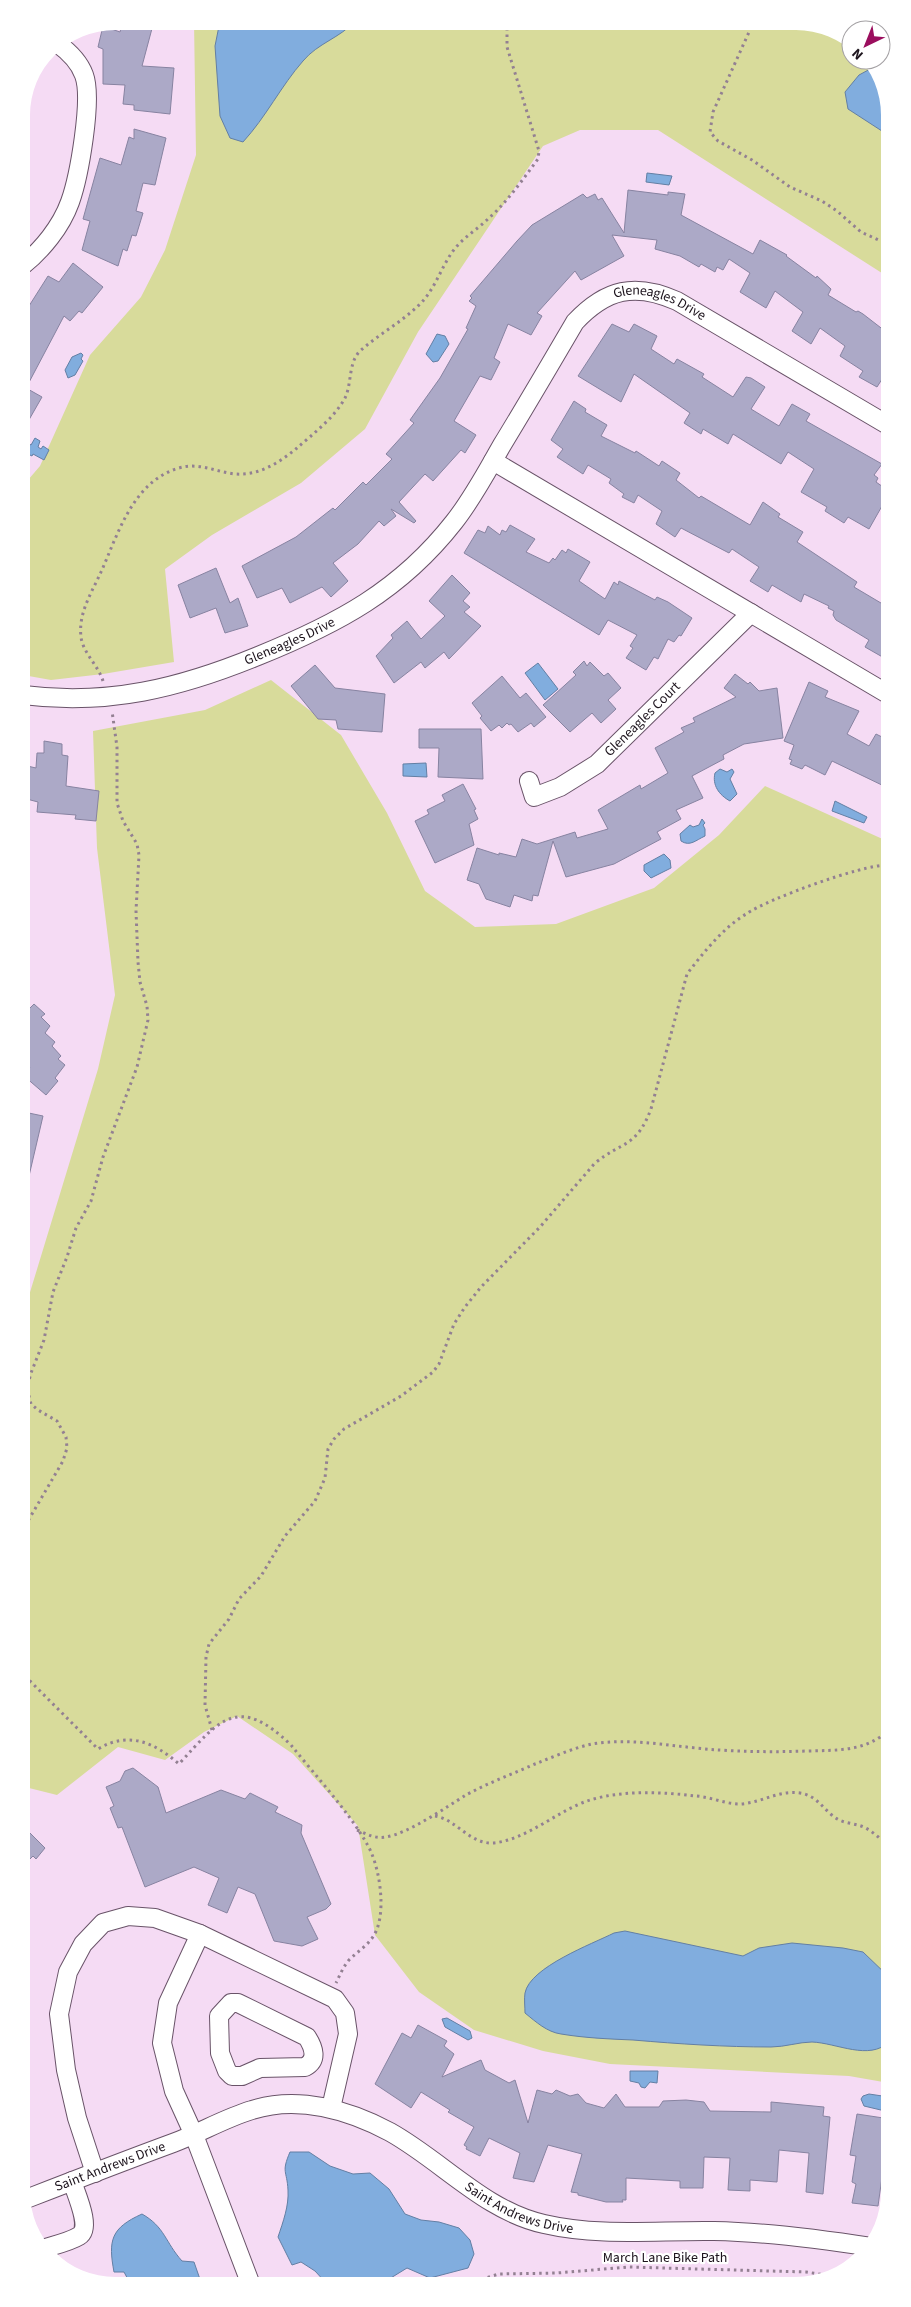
<svg xmlns="http://www.w3.org/2000/svg" width="911" height="2307" font-family="'Source Sans 3',sans-serif">
<style>
.green{fill:#d8db9b}
.water{fill:#81adde;stroke:#637fa4}
.building{fill:#aca9c7;stroke:#8783a1}
.lines{fill:none;stroke-linecap:round;stroke-linejoin:round}
.minor-casing{stroke:#695368;stroke-width:20}
.path{stroke:#938092;stroke-width:3;stroke-dasharray:2.5 4;stroke-linecap:butt}
.minor{stroke:#fff;stroke-width:18}
.labels{text-anchor:middle;dominant-baseline:central;stroke-width:4.5;stroke-linejoin:round;paint-order:stroke}
.street-label{font-size:14px;fill:#1c131c;stroke:#fff}
</style>
<rect width="100%" height="100%" fill="#f5dbf4"/>
<path class="green" d="M194,21H802L851,40V60H867L885,85V275L658,130H580L543,146L418,332L365,429L301,483L212,535L165,569L174,662L103,674L51,680L23,675L22,487L40,466L90,355L141,297L165,250L196,155Z
M271,680L341,735L387,813L425,891L475,927L556,924L654,888L719,835L765,786L887,841L889,2083L849,2076L610,2064L543,2051L474,2030L419,1992L375,1935L358,1826L293,1754L237,1716L204,1732L165,1760L118,1747L57,1795L25,1787L24,1312L98,1069L115,995L97,848L93,731L205,710Z"/>
<path class="water" d="M220,21H355C340,38 318,43 303,61C281,86 266,117 243,142L230,138L220,116L215,46Z
M872,68L885,85V133L848,109L845,92L859,75Z
M647,173L672,176L669,185L646,182Z
M437,334L445,336L449,344L438,361L433,362L426,354Z
M81,353L83,355L81,359L83,361L75,375L68,378L65,370L72,357Z
M35,438L40,441L38,447L41,449L43,446L49,450L44,460L33,454L32,456L26,453L28,449L24,447L26,442L31,445Z
M538,663L558,689L545,700L525,673Z
M426,763L427,777L403,776V764Z
M720,769L727,772L732,769L734,772L730,779L737,794L730,801C719,795 712,785 715,773Z
M835,801L867,817L864,823L832,811Z
M702,819L705,823L703,825L705,829V836C696,840 690,847 681,841L680,834L690,825L693,827L699,825Z
M664,854L670,860L671,868L651,878L644,871V865Z
M625,1931L743,1956L759,1948L792,1943L843,1948L863,1952L889,1977V2042C869,2061 837,2043 812,2042C799,2042 785,2047 771,2047C725,2047 679,2044 633,2040C609,2039 585,2038 561,2034C547,2032 536,2022 525,2013C525,2007 524,1999 525,1993C530,1967 592,1944 614,1933Z
M447,2018L470,2031L472,2038L468,2040L445,2027L442,2019Z
M630,2071H658L657,2083L650,2082L645,2088L641,2087L639,2083L630,2081Z
M869,2094L889,2097L890,2108L885,2111L864,2106L861,2099L863,2096Z
M290,2152H309L330,2166L353,2174L370,2173L389,2189L405,2214L421,2220L439,2222L459,2228L470,2240L474,2254L468,2268L430,2278L407,2268L381,2284H327L315,2271L301,2262L292,2265L278,2237C283,2222 289,2206 288,2190C287,2170 281,2173 290,2152Z
M142,2214C165,2227 165,2242 182,2261L194,2262L202,2285H131L124,2272H114C108,2240 111,2228 142,2214Z"/>
<path class="building" d="M123,21H154L142,66L174,68L170,114L134,110V105L123,104L125,85L103,84V49L98,47L103,26L120,32Z
M134,129L166,138L155,185L143,183L136,211L143,213L136,236L132,235L127,251L123,249L118,266L82,250L90,221L83,219L100,158L121,165L129,137L134,139Z
M628,190L668,195V192L685,194L681,215L753,254L760,240L787,255L786,256L816,278L817,276L831,289L828,295L856,312L858,311L863,314L885,331L886,373L877,387L859,377L863,371L840,356L845,346L820,328L811,344L792,331L803,312L775,291L766,308L740,292L750,273L729,259L723,270L717,267L715,272L701,264L699,267L680,256L655,249L657,240L612,235L624,256L581,280L575,271L537,313L542,316L531,335L508,324L494,358L500,362L491,380L480,376L454,421L476,435L465,453L461,450L433,481L425,474L399,502L416,521L414,523L391,509L396,516L384,526L379,521L358,544L333,563L348,581L331,597L322,587L290,603L282,588L257,598L242,566L296,537L333,508L335,510L363,482L366,485L392,459L386,454L414,423L410,420L440,378L468,329L466,328L476,306L469,301L472,298L470,296L517,241L532,225L583,194L587,198L595,194L598,200L602,198L624,233Z
M73,263L103,287L82,313L79,311L70,321L64,316L26,388L42,397L22,432V317L48,276L59,282Z
M612,324L629,332L634,324L657,336L651,349L674,364L677,359L704,374L702,377L733,397L746,377L751,378L765,387L751,409L779,426L792,404L810,414L806,421L882,464L874,475L878,478L876,482L886,489V499L869,529L848,517L844,523L825,511L827,507L801,492L814,469L788,452L781,464L733,434L728,444L703,429L701,434L684,423L690,413L634,374L621,402L578,376Z
M574,401L586,409L585,412L607,425L601,436L635,453L636,451L659,466L662,461L680,473L676,480L699,498L701,496L750,525L763,502L780,514L778,517L803,532L797,542L857,582L854,587L886,606V659L865,647L869,640L836,620L833,615L834,611L828,608L829,606L804,594L801,602L772,585L768,592L750,581L759,567L732,549L729,553L681,528L675,537L656,524L662,511L638,495L634,503L622,497L624,494L609,483L611,479L588,465L583,474L557,457L563,449L551,440Z
M510,525L535,539L526,552L549,563L553,558L555,560L562,550L566,553L568,549L590,562L579,581L605,599L614,582L618,585L619,581L655,600L657,597L668,602L692,618L681,636L679,635L674,642L668,639L658,659L654,657L646,670L626,658L633,648L630,646L637,635L608,620L599,635L464,553L478,530L485,533L488,526L500,535L502,530L506,532Z
M216,568L230,603L238,598L248,626L225,633L216,608L190,618L178,585Z
M452,575L470,593L463,601L470,607L464,612L481,626L449,659L444,652L425,668L421,662L394,683L376,656L393,638L391,635L407,621L421,639L445,616L429,601Z
M584,661L587,666L590,662L604,676L608,673L621,688L608,700L616,709L601,723L592,713L570,732L543,705L576,675L573,672Z
M315,665L335,688L385,694L382,732L338,729L336,720L318,719L291,686Z
M735,674L748,684L750,682L759,691L777,688L783,738L744,744L723,755L724,759L692,776L703,798L676,810L681,819L657,832L661,839L614,864L566,877L553,841L538,896L533,895L532,901L514,895L510,907L486,899L479,884L467,880L477,848L499,855V853L516,857L522,839L537,844L575,832L577,838L608,829L598,810L640,785L641,789L668,773L655,748L684,732L681,728L695,722L693,718L736,697L724,688Z
M502,676L520,698L526,693L546,717L534,727L531,723L518,732L511,724L509,725L507,723L502,728L499,725L491,731L480,718L482,716L472,703Z
M809,682L828,691L825,697L859,711L847,734L869,746L876,734L886,739V787L832,761L825,775L805,765L802,769L790,764L792,760L789,759L794,745L784,741Z
M419,729H481L483,779L438,777L439,748H419Z
M44,741L62,744V755L68,756L66,786L99,791L96,821L75,819L76,815L37,812L38,802L23,798V765L36,768L37,753H44Z
M463,784L476,809L474,810L478,819L469,824L474,845L435,863L415,821L429,814L427,810L445,801L442,795Z
M34,1004L45,1014L41,1017L50,1026L45,1033L55,1042L52,1046L61,1056L58,1059L65,1065L55,1078L58,1081L46,1095L24,1076L30,1067L24,1061L23,1015Z
M24,1112L43,1116L29,1176H24Z
M133,1768L158,1787L166,1813L221,1790L245,1799L250,1793L278,1807L275,1812L302,1825L301,1833L331,1904L326,1909L307,1917L318,1939L302,1946L274,1941L255,1894L238,1887L227,1913L208,1905L219,1878L194,1867L145,1887L122,1827L118,1828L110,1808L114,1806L106,1787L120,1781L125,1771Z
M25,1828L45,1848L36,1859L33,1856L25,1864Z
M418,2025L447,2041L444,2046L454,2054L442,2077L481,2060L485,2070L509,2083L515,2080L528,2123L537,2090L552,2094L556,2090L570,2096L578,2094L586,2103L604,2108L616,2094L625,2107H659L663,2101L686,2100L704,2102L710,2111L771,2112V2102L824,2107L823,2116L830,2117L823,2194L806,2192L809,2153L779,2150L777,2182L750,2180V2191L728,2190L730,2158L704,2157L703,2188H680V2181L626,2178V2200H622L623,2202H606L578,2195V2193L571,2192L582,2154L548,2145L534,2182L513,2178L520,2153L489,2138L480,2156L466,2149L467,2147L464,2145L474,2127L448,2112L450,2110L421,2092L411,2108L375,2084L402,2033L411,2038Z
M857,2114L890,2119V2163H884L878,2206L852,2203L856,2184L852,2182L856,2156L850,2155Z"/>
<g class="lines">
<defs>
<g id="minor">
<path d="M22,266C42,250 61,227 70,202C79,177 93,99 84,75C79,61 68,51 57,43"/>
<path d="M493,461L886,693"/>
<path id="s1" d="M23,695C108,706 180,688 258,656C337,624 400,591 454,522C473,498 487,471 502,445C527,404 551,363 575,322C606,289 635,282 677,301L886,424"/>
<path id="s2" d="M529,781L534,797L560,787L597,764L751,613"/>
<path d="M200,1934L335,1999L345,2013L348,2034L331,2108"/>
<path d="M231,2003H238L307,2037C314,2048 318,2060 305,2067L260,2068L242,2076H232L227,2071L220,2053L219,2016Z"/>
<path d="M95,2173L77,2118L66,2070L59,2014L68,1972L83,1944L103,1923L128,1916L155,1918L200,1934L168,2003L162,2043L174,2091L194,2135L251,2285"/>
<path id="s3" d="M26,2199C75,2180 124,2161 173,2143C200,2133 225,2118 252,2110C298,2095 349,2110 390,2132C442,2161 485,2211 544,2224C600,2237 658,2230 714,2231C766,2232 820,2239 871,2247"/>
<path d="M45,2248C55,2245 69,2242 79,2236C92,2228 76,2194 72,2181"/>
</g>
</defs>
<use href="#minor" class="minor-casing"/>
<path class="path" d="M754,21L713,112L710,132L718,141L752,160L790,187L822,201L837,211L861,232L885,243
M103,681C98,665 83,653 81,637C78,613 92,592 101,572C118,534 133,481 179,468C199,462 216,472 235,474C259,476 280,462 297,448C313,434 335,417 345,398C352,384 348,363 360,351C379,334 402,322 420,304C437,287 442,263 457,246C467,235 479,228 489,218C508,201 523,179 538,159L539,151L507,47V21
M25,1526L63,1461L67,1448L66,1437L57,1421L38,1410L31,1404L27,1388L31,1373L44,1340L53,1292L67,1257L76,1228L91,1201L103,1157L137,1067L148,1020L147,1006L140,982L138,962L136,911L139,855L137,844L123,821L117,803V747L112,711
M25,1676L98,1749C128,1731 154,1742 179,1764C220,1719 238,1694 291,1745C315,1775 349,1812 367,1844C379,1864 385,1904 378,1926C373,1943 360,1949 349,1960C343,1967 340,1975 336,1983
M212,1730L205,1705L206,1657L209,1644L229,1619L239,1599L261,1576L285,1536L315,1501L325,1478L328,1449L334,1439L344,1429L401,1396L433,1372L439,1364L454,1324L465,1307L481,1287L540,1227L595,1163C624,1140 636,1148 651,1109L687,974C703,953 723,928 746,914C768,899 861,865 887,865
M435,1816C456,1819 469,1844 493,1843C527,1840 558,1810 590,1800C623,1790 662,1792 696,1796C711,1797 725,1804 740,1804C761,1803 778,1790 800,1793C815,1795 822,1807 833,1816C841,1823 852,1823 861,1826C872,1830 880,1839 889,1846
M357,1830C367,1834 375,1839 386,1837C409,1833 445,1808 466,1795C488,1783 512,1774 535,1764C553,1757 573,1748 592,1744C632,1737 680,1748 720,1750C750,1752 778,1752 807,1751C838,1750 865,1752 889,1730
M469,2283L499,2274L557,2273L628,2267L806,2272L832,2276"/>
<use href="#minor" class="minor"/>
</g>
<g class="labels">
<g class="street-label">
<text stroke="none"><textPath href="#s1" startOffset="812">Gleneagles Drive</textPath></text>
<text stroke="none"><textPath href="#s1" startOffset="276">Gleneagles Drive</textPath></text>
<text stroke="none"><textPath href="#s2" startOffset="152">Gleneagles Court</textPath></text>
<text stroke="none"><textPath href="#s3" startOffset="90">Saint Andrews Drive</textPath></text>
<text stroke="none"><textPath href="#s3" startOffset="538">Saint Andrews Drive</textPath></text>
<text x="665" y="2258">March Lane Bike Path</text>
</g>
</g>
<path d="M0 0H911V2307H0ZM115 30H796A85 85 0 0 1 881 115V2192A85 85 0 0 1 796 2277H115A85 85 0 0 1 30 2192V115A85 85 0 0 1 115 30Z" fill="#fff" fill-rule="evenodd"/>
<g transform="translate(866 45) rotate(223)"><circle r="24" fill="#ffffff" stroke="#a4a1a4"/>
<path d="M0-4L9 19L0 12L-9 19Z" fill="#9b0e5e"/>
<text y="-8" font-size="14" font-weight="bold" text-anchor="middle" fill="#1c131c">N</text>
</g>
</svg>
